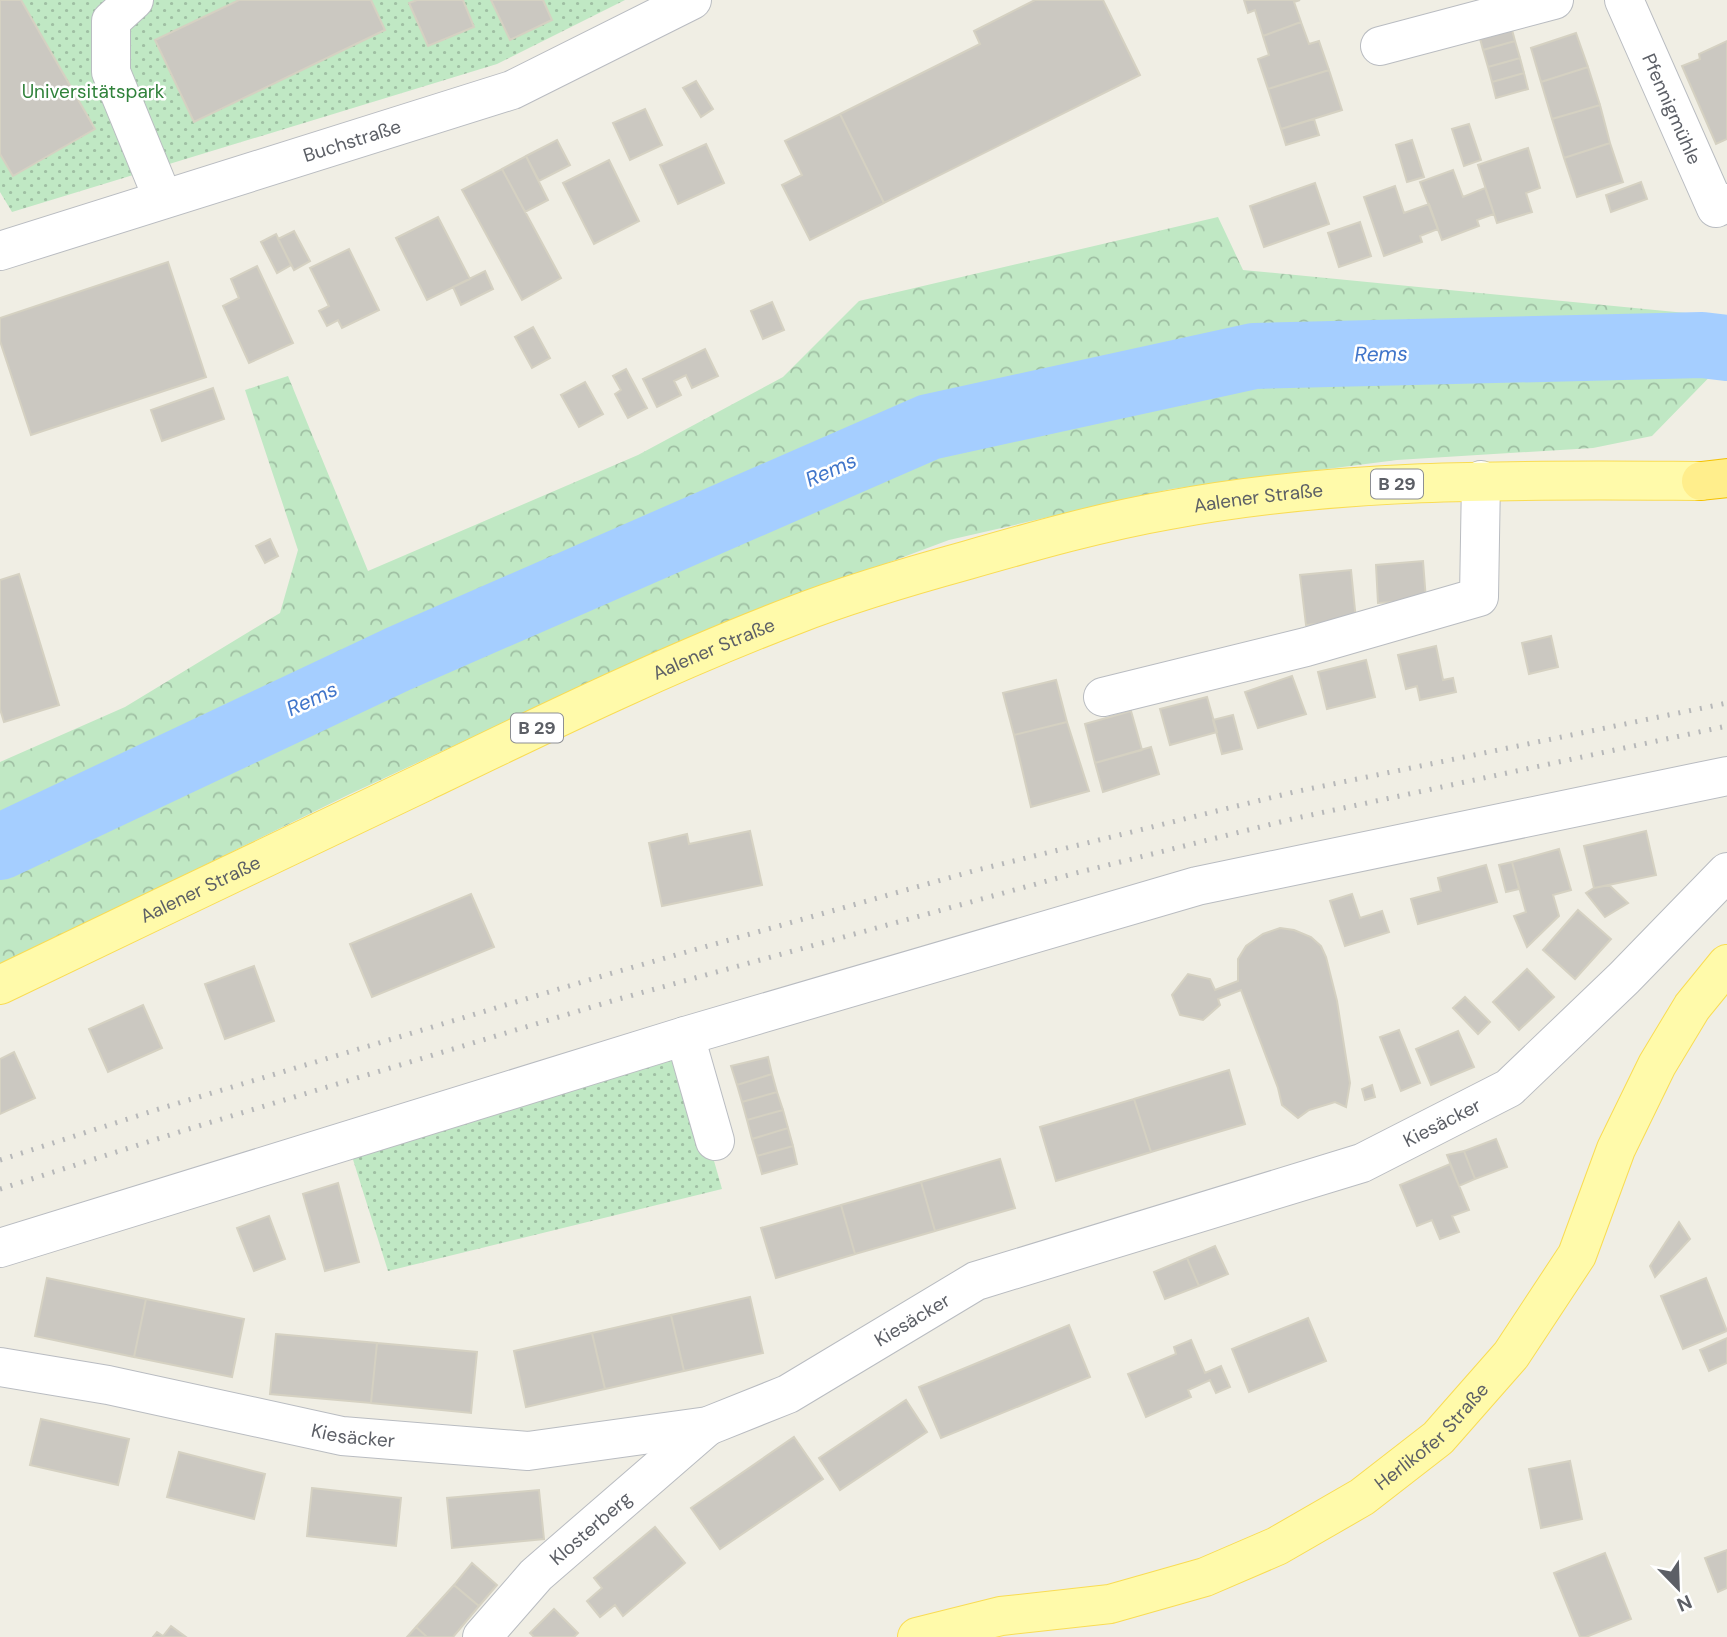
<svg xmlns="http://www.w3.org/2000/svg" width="1727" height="1637" font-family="'DM Sans',sans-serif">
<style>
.forest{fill:url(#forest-crowns)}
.park{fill:url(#park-dots)}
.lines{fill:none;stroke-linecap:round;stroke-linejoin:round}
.river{stroke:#a5ceff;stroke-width:66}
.building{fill:#cbc8c1;stroke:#d5d1c2;stroke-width:2}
.minor-casing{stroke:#b9bcc1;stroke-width:40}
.major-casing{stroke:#f9dc54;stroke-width:40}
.highway-casing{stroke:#f4c100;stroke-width:40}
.minor{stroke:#fff;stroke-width:38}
.major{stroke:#fffaaa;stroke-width:38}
.highway{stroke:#ffee8c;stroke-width:38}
.rail{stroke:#b7b8b9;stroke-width:5;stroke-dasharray:2 9;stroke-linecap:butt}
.labels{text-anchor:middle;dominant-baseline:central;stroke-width:5;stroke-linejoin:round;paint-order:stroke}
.shield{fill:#fff;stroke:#8d8f94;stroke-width:2}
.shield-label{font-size:18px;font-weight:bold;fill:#5c5f66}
.park-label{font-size:19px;fill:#30823b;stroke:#fff}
.street-label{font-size:19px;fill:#5c5f66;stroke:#fff}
.water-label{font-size:21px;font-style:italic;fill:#4075ca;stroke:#fff}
</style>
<defs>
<pattern id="forest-crowns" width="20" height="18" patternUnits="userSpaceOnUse" patternTransform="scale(1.75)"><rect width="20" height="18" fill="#c0e8c4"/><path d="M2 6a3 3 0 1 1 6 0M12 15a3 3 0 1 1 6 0" fill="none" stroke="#9fbfa3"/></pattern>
<pattern id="park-dots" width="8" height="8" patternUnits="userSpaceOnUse" patternTransform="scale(1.75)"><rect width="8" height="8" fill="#c0e8c4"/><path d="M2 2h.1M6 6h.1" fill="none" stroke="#9fbfa3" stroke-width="1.8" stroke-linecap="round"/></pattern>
</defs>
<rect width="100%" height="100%" fill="#f0eee4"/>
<path class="forest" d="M1218,217L1243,270L1727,317V359L1652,436L1593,448L1397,460L1171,489L949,540L724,624L617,670L350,794L0,965V762L125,707L280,613L298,550L245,390L288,376L368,571L638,455L783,377L859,301Z"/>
<path class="park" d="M0,0H625L497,64L12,212L0,192Z
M682,1048L722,1189L388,1271L350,1150Z"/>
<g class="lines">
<path class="river" d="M0,847L398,659L929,427L1254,356L1702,345L1727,348"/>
</g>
<path class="building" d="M0,0H21L95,129L13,176L0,154Z
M239,0H371L385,30L194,122L155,40Z
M417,0H463L474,27L428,46L409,3Z
M491,0H543L552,20L510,40Z
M1035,0H1103L1140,75L884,203L840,114L980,44L974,31Z
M1244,0H1300L1294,2L1301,22L1263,36L1255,10L1248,13Z
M1301,22L1309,44L1319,41L1329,70L1268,89L1258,59L1269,55L1263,36Z
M1511,26L1515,41L1483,50L1479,35Z
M1576,33L1588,67L1541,82L1531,48Z
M1515,41L1520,58L1488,67L1483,50Z
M1727,41V139L1716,144L1682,66L1700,59L1699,54Z
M1520,58L1524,73L1492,82L1488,67Z
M1588,67L1600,105L1552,119L1541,82Z
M1329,70L1342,110L1281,129L1268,89Z
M1524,73L1528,89L1496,98L1492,82Z
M696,81L713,109L701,117L683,88Z
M1600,105L1610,143L1564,158L1552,119Z
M645,109L662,145L630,160L613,123Z
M840,114L884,203L810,240L782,185L802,175L785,141Z
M1314,119L1319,135L1286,145L1281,129Z
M1469,124L1481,160L1464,166L1452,129Z
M557,140L570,165L539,181L526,156Z
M1412,140L1424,177L1407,182L1396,145Z
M1610,143L1623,182L1577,197L1564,158Z
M706,144L724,183L678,204L660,165Z
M1528,148L1540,188L1526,193L1532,212L1497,223L1478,165Z
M526,156L548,200L525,212L502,169Z
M609,160L639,221L594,244L563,183Z
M502,169L561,278L522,300L462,190Z
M1453,170L1463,197L1485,188L1494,214L1477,220L1479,226L1442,240L1420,182Z
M1641,182L1647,199L1611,212L1606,195Z
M1315,183L1329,224L1264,247L1250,206Z
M1395,186L1404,213L1429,204L1438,229L1420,236L1422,242L1384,256L1364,197Z
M438,217L470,279L427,300L396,238Z
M1360,222L1371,256L1339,267L1328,233Z
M294,231L310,261L294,270L278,239Z
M276,234L291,265L277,273L261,242Z
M349,249L379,310L342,328L338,320L327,326L319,311L329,306L310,268Z
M168,262L206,377L31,435L0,341V318Z
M257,266L293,343L249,363L223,306L239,298L231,279Z
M485,271L493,289L461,305L453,287Z
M772,302L784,330L763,339L751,311Z
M533,327L550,358L532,368L515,337Z
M705,349L718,376L692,388L686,375L674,381L681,395L657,407L643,379Z
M626,369L647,408L628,418L615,394L621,390L613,376Z
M585,382L603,414L579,427L561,395Z
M213,388L224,419L162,441L151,410Z
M270,539L278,556L265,563L256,546Z
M1423,561L1426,600L1378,603L1376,565Z
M1351,570L1356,620L1306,625L1300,575Z
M19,574L59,705L4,722L0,709V580Z
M1551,636L1558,667L1529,674L1522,643Z
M1436,646L1443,680L1453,678L1456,692L1420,700L1417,686L1406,689L1398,655Z
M1366,660L1375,697L1327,709L1318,672Z
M1292,676L1306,714L1258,728L1245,692Z
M1056,680L1067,722L1014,735L1003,693Z
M1207,697L1217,732L1170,745L1160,709Z
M1131,711L1142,750L1095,763L1085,724Z
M1233,715L1242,749L1222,754L1213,720Z
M1067,722L1089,791L1031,807L1014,735Z
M1151,747L1159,774L1103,792L1095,763Z
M750,831L762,885L662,906L649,843L687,834L689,844Z
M1646,831L1656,875L1594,888L1584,846Z
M1559,849L1571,890L1553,895L1559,916L1527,947L1514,916L1526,912L1512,862Z
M1512,862L1519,889L1506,892L1499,865Z
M1486,865L1497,902L1418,924L1411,899L1441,891L1438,878Z
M1609,885L1628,903L1605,917L1586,893L1594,888Z
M471,894L494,947L372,997L350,944Z
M1352,894L1360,918L1382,911L1389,932L1345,946L1330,901Z
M1578,910L1611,939L1575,979L1543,950Z
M1280,928L1294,930L1311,937L1321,946L1326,957L1337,1001L1350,1083L1346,1107L1335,1102L1309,1110L1298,1118L1282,1105L1278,1088L1241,990L1218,999L1220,1005L1203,1020L1180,1015L1172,995L1188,974L1210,979L1215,990L1238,981V959L1246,946L1263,934Z
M254,966L274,1021L225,1039L205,984Z
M1527,969L1554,997L1519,1030L1493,1002Z
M1465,997L1490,1022L1478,1034L1453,1008Z
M143,1005L162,1048L108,1072L89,1029Z
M1399,1030L1420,1083L1401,1091L1380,1037Z
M1458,1031L1474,1067L1431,1085L1416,1049Z
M14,1052L35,1098L0,1114V1059Z
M768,1057L772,1074L737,1085L731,1066Z
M1229,1070L1245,1124L1151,1152L1134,1099Z
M772,1074L777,1092L742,1102L737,1085Z
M1372,1085L1375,1097L1365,1100L1362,1089Z
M777,1092L783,1110L747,1120L742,1102Z
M1134,1099L1151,1152L1056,1181L1040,1127Z
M783,1110L788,1128L752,1139L747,1120Z
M788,1128L793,1146L757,1156L752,1139Z
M1496,1139L1507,1167L1475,1179L1464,1151Z
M793,1146L797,1164L762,1174L757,1156Z
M1464,1151L1475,1179L1459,1186L1447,1155Z
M1000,1159L1015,1208L935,1231L921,1182Z
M1450,1164L1469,1210L1452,1216L1459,1232L1440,1239L1432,1220L1417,1226L1400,1185Z
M921,1182L935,1231L855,1254L841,1205Z
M338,1183L359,1262L325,1271L303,1194Z
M841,1205L855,1254L776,1278L761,1228Z
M269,1216L285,1259L254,1271L237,1228Z
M1679,1222L1690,1239L1655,1277L1650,1266Z
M1215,1246L1228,1274L1199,1286L1187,1258Z
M1187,1258L1199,1286L1165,1299L1154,1272Z
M47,1278L146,1299L134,1357L35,1336Z
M1706,1278L1727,1331L1683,1349L1661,1296Z
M750,1297L763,1353L684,1371L671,1315Z
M146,1299L244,1319L232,1377L134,1357Z
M671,1315L684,1371L605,1389L592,1333Z
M1308,1318L1326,1361L1249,1392L1232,1349Z
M1069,1325L1090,1377L941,1438L919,1387Z
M592,1333L605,1389L526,1407L514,1351Z
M276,1334L377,1343L371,1403L270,1394Z
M1727,1338V1363L1709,1371L1700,1350Z
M1191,1340L1205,1373L1221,1366L1230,1387L1216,1393L1210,1380L1188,1390L1191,1397L1146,1417L1128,1374L1176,1354L1174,1347Z
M377,1343L477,1352L471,1413L371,1403Z
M906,1400L927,1432L840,1490L819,1458Z
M41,1419L129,1439L118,1485L30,1465Z
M794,1437L823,1479L720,1549L691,1508Z
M179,1452L265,1474L254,1519L167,1497Z
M1570,1461L1582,1519L1541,1528L1529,1469Z
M312,1488L401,1498L396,1546L307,1536Z
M539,1490L544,1539L452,1548L447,1498Z
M655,1527L685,1563L623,1616L615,1605L600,1617L587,1601L602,1588L594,1578Z
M1727,1550V1588L1718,1592L1705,1558Z
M1605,1553L1631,1619L1586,1637H1580L1554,1573Z
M472,1563L497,1585L479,1606L454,1585Z
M454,1585L479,1606L453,1637H427L416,1627Z
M554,1609L578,1633L574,1637H534L530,1633Z
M171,1626L186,1637H153L157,1632L163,1636Z
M416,1627L427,1637H407Z"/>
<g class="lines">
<defs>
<g id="minor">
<path d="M134,0L111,21V72L163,199"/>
<path id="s1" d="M1624,0L1716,208L1727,203"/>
<path d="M1380,46L1554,0"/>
<path id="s2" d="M0,251L512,90L692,0"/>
<path d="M1103,697L1306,647L1479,597L1481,480"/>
<path d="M685,1036L715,1141"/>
<path d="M0,1248L685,1036L1197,886L1727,776"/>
<path id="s3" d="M0,1367L108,1385L342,1436L528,1451L708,1426L788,1394L976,1281L1362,1163L1509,1088L1624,978L1727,872"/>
<path id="s4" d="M482,1637L536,1575L708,1426"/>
</g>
<g id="major">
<path id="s5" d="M0,985C141,917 283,849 424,782C546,723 669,663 795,615C851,593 910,576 968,560C1034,541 1101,522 1169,510C1345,477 1524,480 1701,481"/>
<path id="s6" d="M917,1637L1001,1616L1110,1604L1205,1577L1277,1546L1362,1497L1438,1438L1511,1355L1577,1255L1616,1149L1657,1065L1692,1007L1727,964"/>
</g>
<path id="highway" d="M1701,481L1727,478"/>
</defs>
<use href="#minor" class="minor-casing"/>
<use href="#major" class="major-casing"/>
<use href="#highway" class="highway-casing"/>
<use href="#minor" class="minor"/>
<use href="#major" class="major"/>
<use href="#highway" class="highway"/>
<path class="rail" d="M0,1160L162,1108L609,974L973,871L1294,792L1727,703
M0,1189L195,1127L615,1000L1076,873L1292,819L1727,726"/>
</g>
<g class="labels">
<g class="shield">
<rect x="1371" y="469.5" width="52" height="29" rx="5"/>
<rect x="511" y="713.5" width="52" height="29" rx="5"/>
</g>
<g class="shield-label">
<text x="1397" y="484">B 29</text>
<text x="537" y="728">B 29</text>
</g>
<g class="park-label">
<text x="93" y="91">Universitätspark</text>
</g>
<g class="street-label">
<text stroke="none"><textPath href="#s1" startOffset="119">Pfennigmühle</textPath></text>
<text stroke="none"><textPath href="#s2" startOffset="369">Buchstraße</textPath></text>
<text stroke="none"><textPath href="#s5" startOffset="1356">Aalener Straße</textPath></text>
<text stroke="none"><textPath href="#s5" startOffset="789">Aalener Straße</textPath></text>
<text stroke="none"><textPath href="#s5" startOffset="222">Aalener Straße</textPath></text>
<text stroke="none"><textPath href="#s3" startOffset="1516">Kiesäcker</textPath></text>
<text stroke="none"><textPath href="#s3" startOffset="948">Kiesäcker</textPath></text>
<text stroke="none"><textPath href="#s3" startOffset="360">Kiesäcker</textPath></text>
<text stroke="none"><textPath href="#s6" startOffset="564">Herlikofer Straße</textPath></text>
<text stroke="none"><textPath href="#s4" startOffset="154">Klosterberg</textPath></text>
</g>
<g class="water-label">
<text transform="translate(1381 354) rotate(-1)">Rems</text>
<text transform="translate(831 470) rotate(-24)">Rems</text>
<text transform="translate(312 699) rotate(-25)">Rems</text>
</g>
</g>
<g transform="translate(1678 1588) rotate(157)" stroke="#ffffff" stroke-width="5" paint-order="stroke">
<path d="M0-5L12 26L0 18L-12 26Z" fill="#5c5f66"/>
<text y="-10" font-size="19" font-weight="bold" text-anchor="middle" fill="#5c5f66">N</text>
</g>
</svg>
